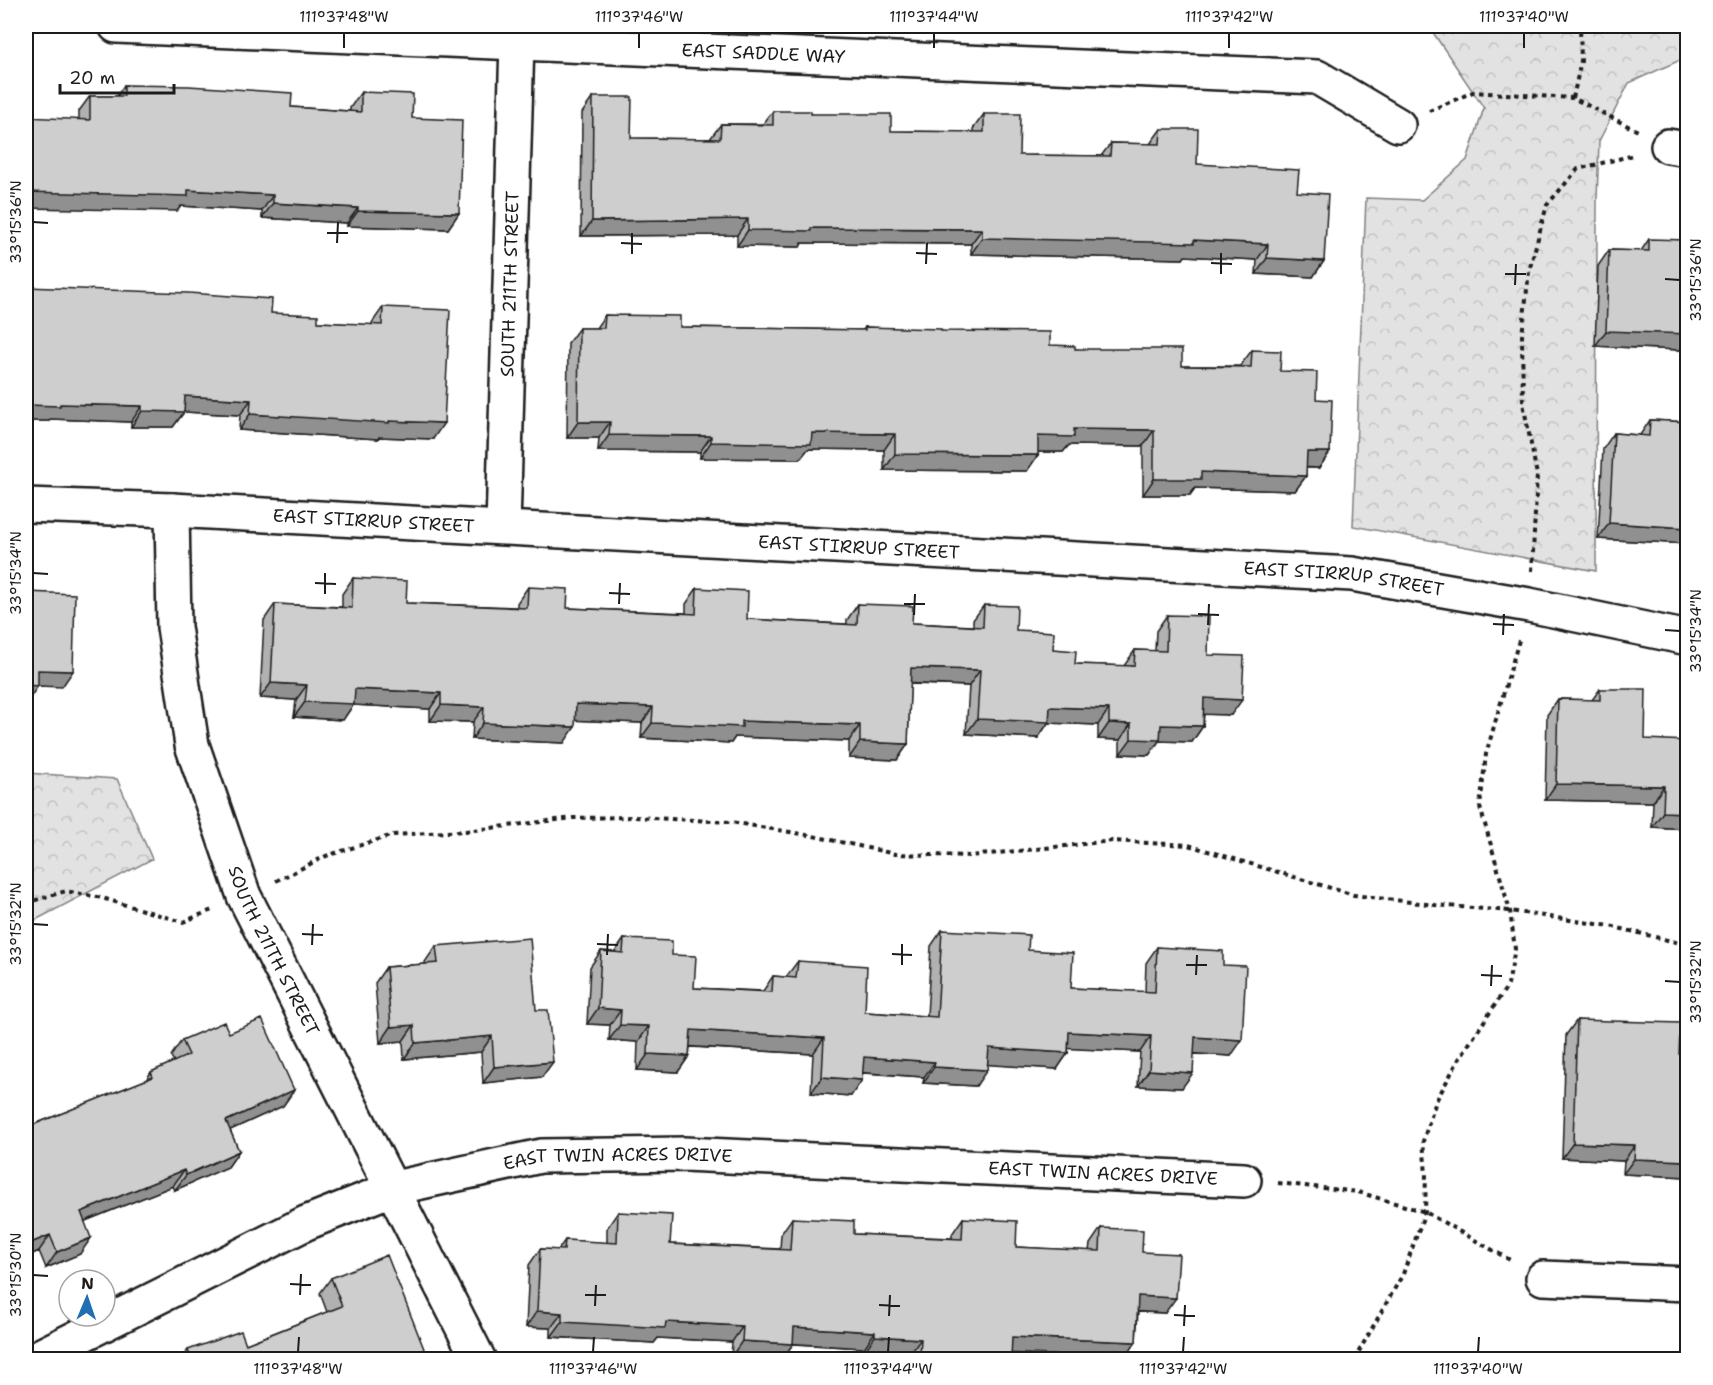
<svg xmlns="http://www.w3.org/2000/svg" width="1713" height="1385" font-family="'Shantell Sans',sans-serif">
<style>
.park{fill:url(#park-crowns);stroke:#7f7f7f;stroke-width:1.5}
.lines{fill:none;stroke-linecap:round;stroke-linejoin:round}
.street-casing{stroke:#1c1c1c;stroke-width:38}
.path{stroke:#1c1c1c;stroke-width:4;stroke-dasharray:4.5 4.5;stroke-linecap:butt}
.street{stroke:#fff;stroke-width:33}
.wall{fill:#b1b1b1;stroke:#1c1c1c;stroke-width:1.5}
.shaded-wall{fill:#909090;stroke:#1c1c1c;stroke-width:1.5}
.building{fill:#cecece;stroke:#1c1c1c;stroke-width:1.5}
.ticks{fill:none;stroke:#1c1c1c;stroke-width:2}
.labels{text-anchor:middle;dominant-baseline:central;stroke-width:4.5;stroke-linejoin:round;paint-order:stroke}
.street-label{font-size:18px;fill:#1c1c1c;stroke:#fff}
.neatline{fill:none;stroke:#1c1c1c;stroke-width:2}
.ticks-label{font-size:15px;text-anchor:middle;fill:#1c1c1c}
</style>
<defs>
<pattern id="park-crowns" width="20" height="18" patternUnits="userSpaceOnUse" patternTransform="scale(1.5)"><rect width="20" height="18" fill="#e2e2e2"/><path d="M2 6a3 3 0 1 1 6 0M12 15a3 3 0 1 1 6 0" fill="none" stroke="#c1c1c1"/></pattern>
</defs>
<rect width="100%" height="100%" fill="#fff"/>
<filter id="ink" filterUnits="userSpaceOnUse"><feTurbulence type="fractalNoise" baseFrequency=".0167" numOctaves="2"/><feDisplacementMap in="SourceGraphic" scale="12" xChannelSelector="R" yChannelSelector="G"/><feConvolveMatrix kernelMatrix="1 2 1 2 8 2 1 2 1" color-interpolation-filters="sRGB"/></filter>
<g filter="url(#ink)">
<path class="park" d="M1433,26H1687V57L1629,83L1599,141L1597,200L1596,571L1353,526L1366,198L1422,200L1467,160L1484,108L1432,31Z
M26,773L117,779L152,859L26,925Z"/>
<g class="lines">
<defs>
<g id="street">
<path id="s1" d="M116,26L1317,77L1398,125"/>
<path d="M1668,146L1688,149"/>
<path id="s2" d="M26,505L172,510L1352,574L1529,605L1688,638"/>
<path id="s3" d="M172,510L174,627L192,745L244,896L479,1360"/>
<path id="s4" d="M503,527L517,42"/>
<path d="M1543,1278L1688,1284"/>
<path id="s5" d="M32,1360L306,1223L394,1188L541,1156L684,1154L1244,1180"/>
</g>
</defs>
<use href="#street" class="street-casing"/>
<path class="path" d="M1573,98L1581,61L1580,26
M1429,111L1473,92L1573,98L1638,131
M1532,571L1537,475L1523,403L1522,336L1529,271L1547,205L1578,169L1634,155
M276,881L326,856L393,835L466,831L573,818L634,817L731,822L813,836L895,854L970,856L1112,841L1188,845L1354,895L1435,905L1510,911L1610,926L1688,945
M26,903L66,891L102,898L183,922L212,910
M1278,1183L1358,1192L1425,1212L1512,1261
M1354,1360L1403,1274L1425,1212L1426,1174L1423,1141L1436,1101L1459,1059L1508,985L1515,949L1510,911L1480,807L1486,754L1519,640"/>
<use href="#street" class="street"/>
</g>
<path class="wall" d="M124,85L291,107L350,111V108L361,92L412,118L459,213L448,229L347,226V223L262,218V211L181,206L177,211L79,119V111L90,96H117Z
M593,97L631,138L710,139L721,124H763L773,111L811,114L891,131L973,132V129L984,114L1019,155L1101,156L1111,143L1150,144L1161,129L1197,164L1297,192L1324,261L1313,277L1256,274L1257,260L1185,256L1183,259L971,254V244L802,243L800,247L737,246V235L581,236L582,113Z
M1649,239L1686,341L1680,350L1595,346L1598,266L1609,250L1641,251Z
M383,307L433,439L379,437L378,439L239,430L240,415L184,412L173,427H131V422L51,419L49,421H26L271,313L318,322L372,325V323Z
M605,315L680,327L863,330L865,327L941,331L1075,349L1182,366H1240L1252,350L1316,399L1330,452L1319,468H1306V476L1295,491L1195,488L1190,495H1143V446L1069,445L1063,452H1038V455L1027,471L884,470V450L808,449L800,459L700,458V452L598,451L599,438H567L568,343L579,328H596Z
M1650,420L1688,422V544L1598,539L1603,449L1614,433L1640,435Z
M353,578L406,603L517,607V603L528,587L567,608L686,613V604L697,588L747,619L847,624V620L858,604L912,623L973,626V620L984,605L1016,630L1053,649L1075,664L1124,666L1135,650L1155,651L1156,631L1167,615L1208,655L1231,715L1204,714L1203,726L1192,742L1159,741L1149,755L1120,754V740L1098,739V725L1048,723L1038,738L966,734L969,686L910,684L908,744L897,760L849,758V741L735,737L731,743L641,738L642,723L576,720L564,743L472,739L473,722L430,721V709L353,705L343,720L294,717L296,700L260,698L264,620L275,604L342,607V594Z
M1600,689L1645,739L1688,829L1652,827L1653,802L1545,800L1547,715L1558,699L1592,700Z
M942,930L1028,950L1071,988L1145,992L1146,963L1157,947L1223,965L1231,1056L1194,1054L1182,1088L1138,1086L1140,1052L1068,1048V1053L1057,1069L988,1064L976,1086L923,1083L924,1077L863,1073L851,1096L811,1093L813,1054L690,1047L689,1056L678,1072L637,1070L638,1042L609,1040L610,1025L587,1024L590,967L601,951L615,952L624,939L672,955L694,988L763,991L773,976L786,977L798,961L865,1012L927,1016L931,946Z
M436,946L542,1077L483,1083L481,1052L404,1059L403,1041L380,1043L375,983L386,967L426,964L425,962Z
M1577,1020L1679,1054L1688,1177L1623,1174L1624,1161L1562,1158L1566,1035Z
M229,1033L294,1090L283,1106L230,1130L239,1151L228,1167L175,1190L173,1186L85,1221L80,1254L46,1268L39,1251L26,1257V1117L30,1126L146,1080L151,1072L174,1062L171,1056L182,1040Z
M618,1212L670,1244L780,1249L781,1234L792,1218L854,1234L952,1238V1234L963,1218L1016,1247L1089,1251L1090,1244L1101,1228L1142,1252L1165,1313L1138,1312L1136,1342L1125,1358L1011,1353V1359H909L910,1354L864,1352V1348L793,1344L782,1359L731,1357L732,1342L658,1338L654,1343L551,1337V1328L526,1327L529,1265L540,1249L558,1250L565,1240L607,1243V1228Z
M331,1278L428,1359H181L188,1350L246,1344L327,1312L320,1293Z"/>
<path class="shaded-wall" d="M188,190L273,195L262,211L181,206L177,211L26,208V192Z
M273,203L358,208L347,223L262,218Z
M358,211L459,213L448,229L347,226Z
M748,219L737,235L581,236L592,221Z
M811,228L982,229L971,244L802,243L800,247L737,246L748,230Z
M982,238L1194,240L1268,244L1257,260L1185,256L1183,259L971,254Z
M1267,258L1324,261L1313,277L1256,274Z
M1606,331H1688V341H1686L1680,350L1595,346Z
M185,396L251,400L240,415L184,412L173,427H131L142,411Z
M60,404L142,406L131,422L51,419L49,421H26V405Z
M250,414L389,421L444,423L433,439L379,437L378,439L239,430Z
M578,422H610L599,438H567Z
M1074,429L1154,430L1143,446L1069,445L1063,452H1027L1038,436Z
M812,433L895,434L884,450L808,449L800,459L700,458L711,442Z
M609,435L711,436L700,452L598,451Z
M1307,452H1330L1319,468L1296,467Z
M895,454L1038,455L1027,471L884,470Z
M1201,472L1306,476L1295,491L1195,488L1190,495H1143L1154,479Z
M1609,523L1688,528V544L1598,539Z
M911,668L980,670L969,686L900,683Z
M38,670L73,671L62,687L38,686L27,702H26V685Z
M271,683L307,685L296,700L260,698Z
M355,689L441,693L430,709L353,705L343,720L294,717L305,702Z
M1204,698L1242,700L1231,715L1193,714Z
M576,704L653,707L642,723L565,720Z
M441,705L484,707L473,722L430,721Z
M1050,707L1109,709L1098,725L1048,723L1038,738L966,734L977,719Z
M742,721L860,725L849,741L735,737L731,743L641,738L652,723Z
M483,723L575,727L564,743L472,739Z
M1109,723L1131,724L1120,740L1098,739Z
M1161,725L1203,726L1192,742L1159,741L1149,755L1120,754L1131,739Z
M860,742L908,744L897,760L849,758Z
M1556,784L1664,786L1653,802L1545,800Z
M1663,812L1688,813V829L1652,827Z
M598,1008L621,1010L610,1025L587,1024Z
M414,1025L403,1041L380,1043L391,1027Z
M620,1025L649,1026L638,1042L609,1040Z
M691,1030L824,1038L813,1054L680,1046Z
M1069,1032L1151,1036L1140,1052L1058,1048Z
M492,1036L481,1052L404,1059L415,1043Z
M1195,1037L1242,1040L1231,1056L1184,1053Z
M989,1048L1068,1053L1057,1069L978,1064Z
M648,1054L689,1056L678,1072L637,1070Z
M864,1057L935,1062L924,1077L853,1072Z
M553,1062L542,1077L483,1083L494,1067Z
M934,1067L987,1070L976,1086L923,1083Z
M1149,1070L1193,1073L1182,1088L1138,1086Z
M822,1077L862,1080L851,1096L811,1093Z
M294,1090L283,1106L215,1137L226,1121Z
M1573,1143L1635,1145L1624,1161L1562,1158Z
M239,1151L228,1167L175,1190L186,1175Z
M1634,1159L1688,1161V1177L1623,1174Z
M184,1170L173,1186L70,1227L81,1212Z
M50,1235L39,1251L26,1257V1253L33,1242Z
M91,1238L80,1254L46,1268L57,1252Z
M1138,1296L1176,1298L1165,1313L1127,1311Z
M537,1311L562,1313L551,1328L526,1327Z
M562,1322H666L743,1326L732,1342L658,1338L654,1343L551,1337Z
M794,1327L875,1332L864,1348L783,1343Z
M875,1336L921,1339L910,1354L864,1352Z
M1012,1337L1136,1342L1125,1358L1001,1353Z
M742,1341L793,1344L782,1359L731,1357Z
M920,1355L1011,1359H916Z"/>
<path class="building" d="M124,85L189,86L292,93L291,107L361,112V92L413,94L412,118L462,120L459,213L358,211V208L273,203V195L188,190V196L26,192V117L90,120V96H124Z
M593,97H632L631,138L720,139L721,124L773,125V111H811V114H891V131L984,132V114H1020L1019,155L1110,156L1111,143L1160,144L1161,129H1198L1197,164L1299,170L1297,192L1328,194L1324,261L1267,258L1268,244L1194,240V243L982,238V229L811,228V231L748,230V219L592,221Z
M1649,239L1688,240V334L1606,331L1609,250L1649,251Z
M26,287L188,293L272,299L271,313L318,315V322L382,325L383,307L450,310L444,423L389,421V423L250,414L251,400L185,396L184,412L142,411V406L60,404V406L26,405Z
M605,315L680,316V327L865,330V327L941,329V331L1050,332V345L1075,346V349H1182V366L1251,367L1252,350L1281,351L1280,371L1317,372L1316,399L1332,400L1330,452H1307L1306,476L1201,472V479H1154V430L1074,429V437L1038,436V455L895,454V434L812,433L811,444L711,442V436L609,435L610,422H578L579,328H604Z
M1650,420L1688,422V528L1609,523L1614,433L1649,436Z
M353,578L407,581L406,603L527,608L528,587L568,589L567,608L696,614L697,588L748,591L747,619L857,625L858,604L913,606L912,623L983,627L984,605L1017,606L1016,630L1054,632L1053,649L1076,651L1075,664L1134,666L1135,650L1166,651L1167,615L1209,616L1208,655L1244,656L1242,700L1204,698L1203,726L1161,725L1160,740L1131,739V724L1109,723V709L1050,707L1049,722L977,719L980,670L911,668L908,744L860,742V725L742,721V727L652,723L653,707L576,704L575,727L483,723L484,707L441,705V693L355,689L354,704L305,702L307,685L271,683L275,604L352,608Z
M26,592L75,594L73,671L38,670V686L26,685Z
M1600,689H1646L1645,739L1688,741V813L1663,812L1664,786L1556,784L1558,699L1600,700Z
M942,930L1029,935L1028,950L1073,953L1071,988L1155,992L1157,947L1223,951V965L1246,966L1242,1040L1195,1037L1193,1073L1149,1070L1151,1036L1069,1032L1068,1053L989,1048L987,1070L934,1067L935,1062L864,1057L862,1080L822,1077L824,1038L691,1030L689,1056L648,1054L649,1026L620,1025L621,1010L598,1008L601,951L623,953L624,939L672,941V955L696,956L694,988L772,992L773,976L796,978L798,961L867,966L865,1012L937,1017Z
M530,938L536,1010H548L553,1062L494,1067L492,1036L415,1043L414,1025L391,1027L386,967L438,963L436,946Z
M262,1019L294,1090L226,1121L239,1151L186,1175L184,1170L81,1212L91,1238L57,1252L50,1235L33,1242L28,1231L26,1232V1117L30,1126L153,1077L151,1072L189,1055L182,1040L224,1022L229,1033Z
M1577,1020L1680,1023L1679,1054H1688V1161L1634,1159L1635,1145L1573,1143Z
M618,1212L672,1215L670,1244L790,1250L792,1218L854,1221V1234L962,1239L963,1218L1017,1221L1016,1247L1100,1251L1101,1228L1143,1230L1142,1252L1179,1254L1176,1298L1138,1296L1136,1342L1012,1337L1011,1359L920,1355L921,1339L875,1336V1332L794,1327L793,1344L742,1341L743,1326L666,1322L665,1328L562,1322V1313L537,1311L540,1249L564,1250L565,1240L617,1243Z
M387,1255L428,1359H191L188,1350L241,1331L246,1344L342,1306L331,1278Z
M1623,1356L1688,1359H1622Z"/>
</g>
<path class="ticks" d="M344,48V33M639,48V33M934,48V33M1229,48V33M1524,48V33M33,222L48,223M327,233H348M337,243L338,222M621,243L642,244M916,253L937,254M632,254V233M1211,263L1232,264M926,264L927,243M1221,274V253M1505,274H1526M1665,279L1680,280M1515,285L1516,264M33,573L48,574M315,583L336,584M609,593L630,594M325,594V573M619,604L620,583M904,604H925M1198,614L1219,615M914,615L915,594M1493,624L1514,625M1208,625L1209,604M1665,630L1680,631M1503,635L1504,614M33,924L48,925M302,934L323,935M597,944L618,945M312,945L313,924M892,954L912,955M607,955L608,934M902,965V944M1186,965H1207M1196,975L1197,955M1481,975L1502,976M1665,981L1680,982M1491,986L1492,965M33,1275L48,1276M290,1284L311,1285M300,1295L301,1274M585,1295H606M879,1305L900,1306M595,1306L596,1285M1174,1315L1195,1316M889,1316L890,1295M1184,1326L1185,1305M298,1352L299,1337M593,1352L594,1337M888,1352L889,1337M1183,1352L1184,1337M1478,1352L1479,1337"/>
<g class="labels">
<g class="street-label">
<text stroke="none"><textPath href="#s1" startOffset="648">EAST SADDLE WAY</textPath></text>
<text stroke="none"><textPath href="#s4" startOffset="243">SOUTH 211TH STREET</textPath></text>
<text stroke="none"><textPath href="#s2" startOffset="348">EAST STIRRUP STREET</textPath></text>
<text stroke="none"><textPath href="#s2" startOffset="834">EAST STIRRUP STREET</textPath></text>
<text stroke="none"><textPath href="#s2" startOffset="1320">EAST STIRRUP STREET</textPath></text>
<text stroke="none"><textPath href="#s3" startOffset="458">SOUTH 211TH STREET</textPath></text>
<text stroke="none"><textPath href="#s5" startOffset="628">EAST TWIN ACRES DRIVE</textPath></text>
<text stroke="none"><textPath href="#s5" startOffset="1114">EAST TWIN ACRES DRIVE</textPath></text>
</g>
</g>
<rect width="1713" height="1385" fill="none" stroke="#fff" stroke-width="66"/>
<g transform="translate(87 1298) rotate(2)"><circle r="28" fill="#ffffff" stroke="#a4a4a4" stroke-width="1.5"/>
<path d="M0-4.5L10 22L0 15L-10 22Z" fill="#1f6fb2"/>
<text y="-9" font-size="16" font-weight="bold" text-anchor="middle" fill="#1c1c1c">N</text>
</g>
<path d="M60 84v9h114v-9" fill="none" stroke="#1c1c1c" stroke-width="3"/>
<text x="69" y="84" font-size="18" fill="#1c1c1c" stroke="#ffffff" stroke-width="4.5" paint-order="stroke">20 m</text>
<rect x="33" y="33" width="1647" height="1319" class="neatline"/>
<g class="ticks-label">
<text x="344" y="22">111°37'48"W</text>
<text x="639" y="22">111°37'46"W</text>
<text x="934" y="22">111°37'44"W</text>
<text x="1229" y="22">111°37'42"W</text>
<text x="1524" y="22">111°37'40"W</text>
<text transform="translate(16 222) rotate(-90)" y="5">33°15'36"N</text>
<text transform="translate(1696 280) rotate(-90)" y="5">33°15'36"N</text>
<text transform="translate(16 573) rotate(-90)" y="5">33°15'34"N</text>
<text transform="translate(1696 631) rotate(-90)" y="5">33°15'34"N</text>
<text transform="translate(16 924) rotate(-90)" y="5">33°15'32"N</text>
<text transform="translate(1696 982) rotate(-90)" y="5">33°15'32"N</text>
<text transform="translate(16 1275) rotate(-90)" y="5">33°15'30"N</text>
<text x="298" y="1374">111°37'48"W</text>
<text x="593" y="1374">111°37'46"W</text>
<text x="888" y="1374">111°37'44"W</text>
<text x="1183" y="1374">111°37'42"W</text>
<text x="1478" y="1374">111°37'40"W</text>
</g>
</svg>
